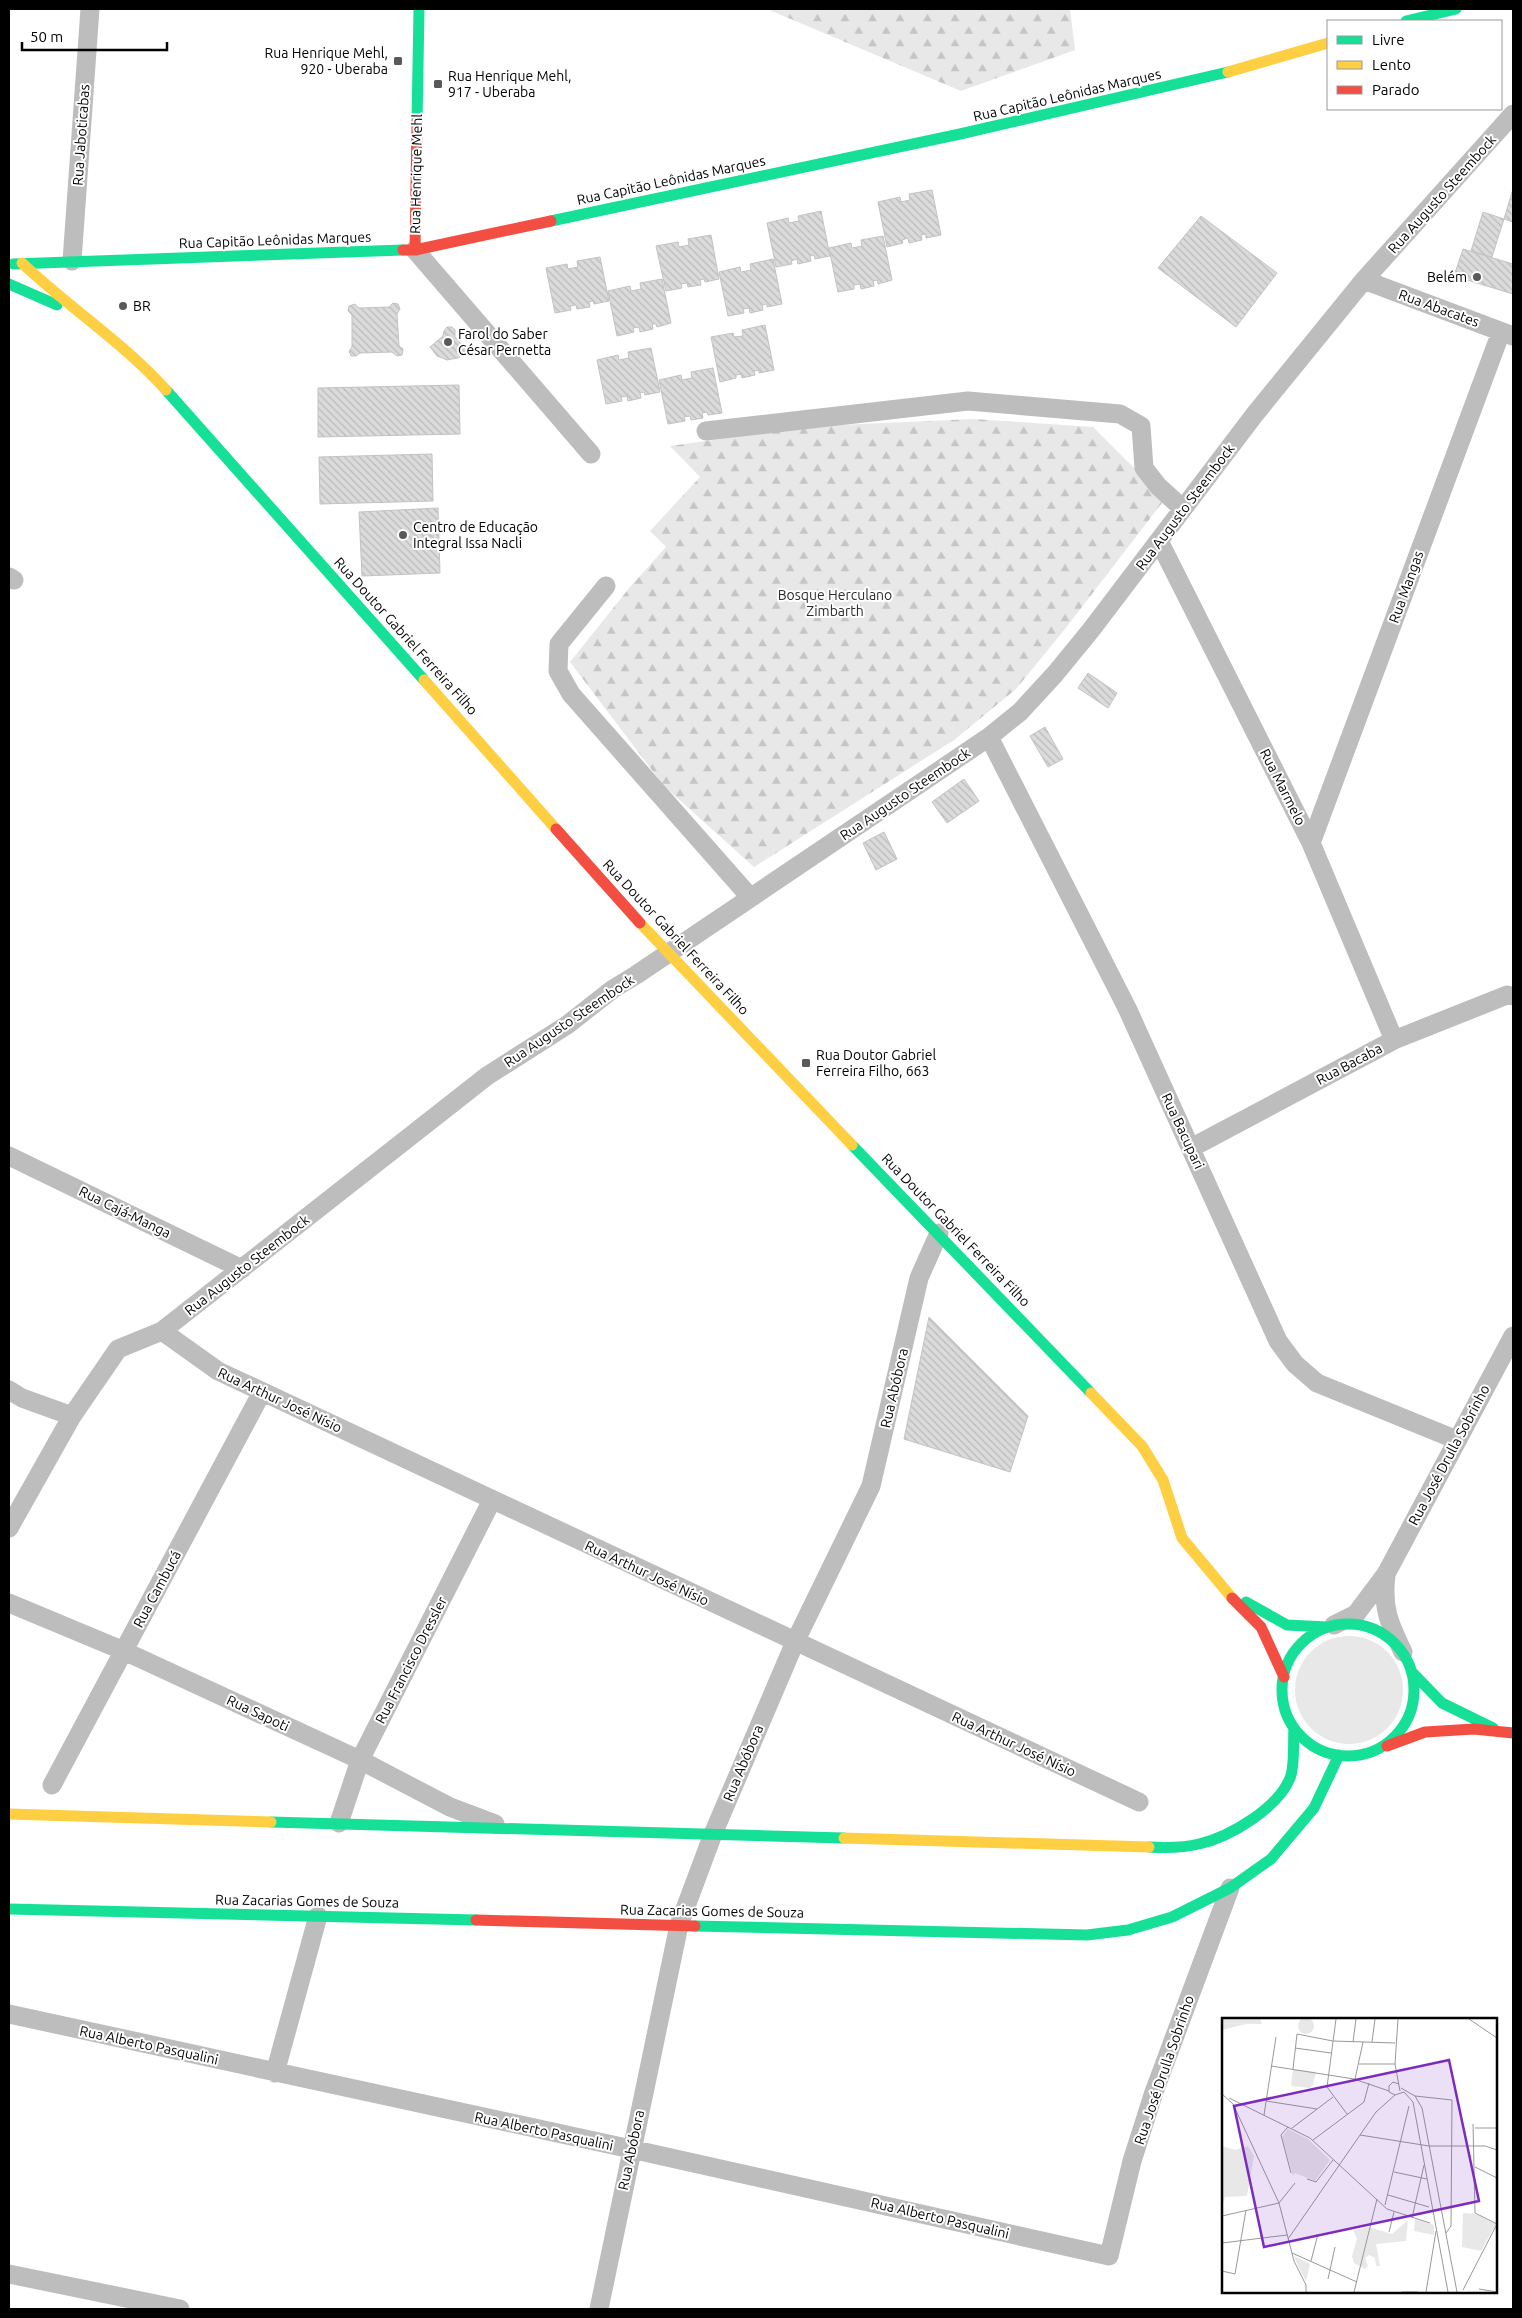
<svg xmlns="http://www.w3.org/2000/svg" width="1522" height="2318" font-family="Ubuntu,sans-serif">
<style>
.green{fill:#e8e8e8}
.forest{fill:url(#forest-firs)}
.building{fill:url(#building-back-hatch);stroke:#c3c3c3}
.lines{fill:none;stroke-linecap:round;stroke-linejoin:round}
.street{stroke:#bdbdbd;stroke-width:19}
.fast{stroke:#16e098;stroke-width:11}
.slow{stroke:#ffcf43;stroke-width:11}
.jam{stroke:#f24e42;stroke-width:11}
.poi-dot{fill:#595959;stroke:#fff;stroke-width:2}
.labels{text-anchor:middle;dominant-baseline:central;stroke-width:4;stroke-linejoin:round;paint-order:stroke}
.poi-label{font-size:14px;fill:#000;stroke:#fff;text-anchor:start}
.street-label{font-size:14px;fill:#000;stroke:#fff}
.park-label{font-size:14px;fill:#2c2c2c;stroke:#fff}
.inset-road{fill:none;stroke:#999;stroke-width:1}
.view{fill:#7b2cbf;fill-opacity:0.15;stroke:#7b2cbf;stroke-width:2.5}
.inset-edge{fill:none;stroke:#000;stroke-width:2.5}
</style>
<defs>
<pattern id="forest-firs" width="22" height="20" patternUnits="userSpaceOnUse" patternTransform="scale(1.25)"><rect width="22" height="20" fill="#e8e8e8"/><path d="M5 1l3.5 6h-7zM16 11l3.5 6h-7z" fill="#c5c5c5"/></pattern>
<pattern id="building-back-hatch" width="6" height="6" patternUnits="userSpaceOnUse" patternTransform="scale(1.25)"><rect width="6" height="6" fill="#dbdbdb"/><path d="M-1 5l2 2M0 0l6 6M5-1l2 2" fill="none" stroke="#bababa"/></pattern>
</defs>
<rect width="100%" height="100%" fill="#fff"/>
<path class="green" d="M1295 1690a54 54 0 1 1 108 0a54 54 0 1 1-108 0Z"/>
<path class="forest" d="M767,9H1070L1075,50L961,91Z
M974,419L1093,427L1165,499L1065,629L1016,689L954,740L754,867L664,786L570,662L630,587L666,547L650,531L700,477L670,446L816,426Z"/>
<path class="building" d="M1513,189V222L1504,219Z
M932,190L941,235L926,238V234L921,235L922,240L909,243L908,238L902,240L903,243L887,247L878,202L900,197L901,202L910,200L909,194Z
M821,211L830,256L815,259L814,255L810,256L811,261L798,264L797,259L791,261L792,264L776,267L767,223L788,218L789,223L799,221L798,216Z
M1483,212L1504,219L1492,257L1471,251Z
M1201,216L1277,273L1236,327L1158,268Z
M711,235L719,279L705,282L704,279L700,280L701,285L688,287L687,283L681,284L682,288L666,291L656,246L678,242L679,247L689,245L688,239Z
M883,236L892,280L878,284L877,280L873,281L874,286L861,289L860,284L854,285V289L838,292L829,248L851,243L852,248L862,246L861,240Z
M1463,249L1513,264V294L1454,276Z
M600,257L609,301L594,304L593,301L589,302L590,307L577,309L576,305L570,306L571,310L555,313L546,268L567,264L568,269L578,267L577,261Z
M773,259L782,304L767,307V304L762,305L763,310L750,313L749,308L743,309L744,313L728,316L719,272L740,267L741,272L751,270L750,264Z
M662,279L671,323L657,327L656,324H652L653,329L640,332L639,327L633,328L634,332L617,336L608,291L630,286L631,291L641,289L640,283Z
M393,303L398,304L400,309L397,314L399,346L403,349L402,355L397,356L392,352L360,353L356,356H351L349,351L352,347V315L348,311L349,306L355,304L359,308L389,307Z
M765,325L774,370L759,373V370L754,371L755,375L742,378L741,374L736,375V378L720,382L711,337L733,333L734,337L743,336L742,330Z
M447,327H452L455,330V337L467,351L458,358L447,360L437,356L430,347L443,336L444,331Z
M651,348L660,392L645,395L644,392L640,393L641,398L628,401L627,396L621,397L622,401L606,404L597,360L618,355L619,360L629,358L628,352Z
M713,368L722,413L708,415L707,412L702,413L703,418L691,420L690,416L684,417L685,421L668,424L659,380L681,375L682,380L692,378L691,372Z
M459,385L460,434L318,437V388Z
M432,454L433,501L320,504L319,457Z
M438,508L440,573L362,576L359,512Z
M1088,673L1117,693L1108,708L1078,688Z
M1045,727L1063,759L1048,767L1030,736Z
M964,779L979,801L947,823L932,802Z
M884,832L897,859L876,870L863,843Z
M929,1317L1028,1416L1010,1472L904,1439Z"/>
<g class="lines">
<path class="street" d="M415,250L591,454
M72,261L90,9
M1364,280L1513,336
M706,431L968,401L1120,414L1141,426L1144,468L1158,486L1183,509
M1159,541L1311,843L1394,1040
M9,577L14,580
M606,586L559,644L558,671L571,694L750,897
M989,737L1127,1008L1278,1341L1295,1364L1317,1383L1457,1440
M1311,843L1501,332
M1191,1148L1394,1040L1507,995L1513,996
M9,1156L242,1269
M162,1331L218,1371L1139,1802
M9,1390L22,1398L72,1416
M9,1528L72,1416L118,1349L162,1331L487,1076L567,1025L613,989L636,975L989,737L1020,712L1055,674L1091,630L1255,414L1364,280L1513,114
M1386,1575C1382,1608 1389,1623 1403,1652
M9,1603L124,1651L360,1760L450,1807L495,1824
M1334,1625L1356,1614L1386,1574L1513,1336
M52,1785L262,1392
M339,1823L360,1760L492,1500
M9,2014L631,2149L1109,2256L1132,2161L1154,2092L1230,1888
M275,2073L318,1916
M9,2274L180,2309
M599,2309L679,1925L713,1834L795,1642L871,1486L919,1278L939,1233"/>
<path class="fast" d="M1406,21L1456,9
M417,122L419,9
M551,221L960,134L1228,72
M13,264L403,250
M9,284L57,305
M166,390L424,680
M852,1145L1091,1393
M1246,1602L1287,1625L1327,1627
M1282 1690a66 66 0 1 1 132 0a66 66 0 1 1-132 0Z
M1411,1671L1442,1703L1493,1728
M271,1822L844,1838
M1149,1847C1166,1848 1183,1848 1199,1844C1230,1837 1278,1808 1290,1778C1295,1767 1293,1741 1294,1728
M9,1909L476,1920
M695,1926L1087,1935L1128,1930L1172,1917L1230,1888L1271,1859L1314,1808L1339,1755"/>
<path class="slow" d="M1228,72L1328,43
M22,263C68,307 124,343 166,390
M424,680L556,829
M640,923L852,1145
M1091,1393L1142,1446L1163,1480L1182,1538L1232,1598
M9,1814L271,1822
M844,1838L1149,1847"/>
<path class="jam" d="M403,250H415L551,221
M415,250L417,122
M556,829L640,923
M1232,1598L1261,1627L1284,1677
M1387,1746L1425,1732L1474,1729L1513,1733
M476,1920L695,1926"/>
</g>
<g class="poi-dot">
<rect x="393" y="56" width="10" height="10" rx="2.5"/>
<rect x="433" y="79" width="10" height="10" rx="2.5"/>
<circle cx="1477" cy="277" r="5"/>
<circle cx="123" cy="306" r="5"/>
<circle cx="448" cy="342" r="5"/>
<circle cx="403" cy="535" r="5"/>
<rect x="801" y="1058" width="10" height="10" rx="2.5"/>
</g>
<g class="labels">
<g class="poi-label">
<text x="388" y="53" text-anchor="end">Rua Henrique Mehl,<tspan x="388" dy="16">920 - Uberaba</tspan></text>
<text x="448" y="76">Rua Henrique Mehl,<tspan x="448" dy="16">917 - Uberaba</tspan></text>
<text x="1467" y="277" text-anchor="end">Belém</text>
<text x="133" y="306">BR</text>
<text x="458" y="334">Farol do Saber<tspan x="458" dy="16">César Pernetta</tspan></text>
<text x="413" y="527">Centro de Educação<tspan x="413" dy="16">Integral Issa Nacli</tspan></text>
<text x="816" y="1055">Rua Doutor Gabriel<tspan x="816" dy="16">Ferreira Filho, 663</tspan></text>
</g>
<g class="street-label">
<text transform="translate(1067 95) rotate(-13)">Rua Capitão Leônidas Marques</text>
<text transform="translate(81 135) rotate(-86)">Rua Jaboticabas</text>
<text transform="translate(416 174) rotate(-89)">Rua Henrique Mehl</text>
<text transform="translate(671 180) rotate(-12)">Rua Capitão Leônidas Marques</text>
<text transform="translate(1442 194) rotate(-48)">Rua Augusto Steembock</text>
<text transform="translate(275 240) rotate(-2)">Rua Capitão Leônidas Marques</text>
<text transform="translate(1439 308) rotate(20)">Rua Abacates</text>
<text transform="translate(1185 507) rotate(-53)">Rua Augusto Steembock</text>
<text transform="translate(1406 587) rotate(-70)">Rua Mangas</text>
<text transform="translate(406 636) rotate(48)">Rua Doutor Gabriel Ferreira Filho</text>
<text transform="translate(1283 787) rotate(63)">Rua Marmelo</text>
<text transform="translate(905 794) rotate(-34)">Rua Augusto Steembock</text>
<text transform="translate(676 937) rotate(47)">Rua Doutor Gabriel Ferreira Filho</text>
<text transform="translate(569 1021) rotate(-34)">Rua Augusto Steembock</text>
<text transform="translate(1349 1064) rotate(-28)">Rua Bacaba</text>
<text transform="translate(1183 1131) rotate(65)">Rua Bacupari</text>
<text transform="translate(125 1212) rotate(26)">Rua Cajá-Manga</text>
<text transform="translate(956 1230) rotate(46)">Rua Doutor Gabriel Ferreira Filho</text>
<text transform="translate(247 1265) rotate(-38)">Rua Augusto Steembock</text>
<text transform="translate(894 1388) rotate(-77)">Rua Abóbora</text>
<text transform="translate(280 1400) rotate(25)">Rua Arthur José Nísio</text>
<text transform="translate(1449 1455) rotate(-62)">Rua José Drulla Sobrinho</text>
<text transform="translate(647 1573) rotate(25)">Rua Arthur José Nísio</text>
<text transform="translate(157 1589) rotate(-62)">Rua Cambucá</text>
<text transform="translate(411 1660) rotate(-63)">Rua Francisco Dressler</text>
<text transform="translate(258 1713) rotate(25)">Rua Sapoti</text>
<text transform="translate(1014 1744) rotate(25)">Rua Arthur José Nísio</text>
<text transform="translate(743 1763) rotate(-67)">Rua Abóbora</text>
<text transform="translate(307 1901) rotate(1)">Rua Zacarias Gomes de Souza</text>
<text transform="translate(712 1911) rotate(1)">Rua Zacarias Gomes de Souza</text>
<text transform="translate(149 2045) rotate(12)">Rua Alberto Pasqualini</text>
<text transform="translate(1164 2070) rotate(-71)">Rua José Drulla Sobrinho</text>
<text transform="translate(544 2131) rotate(12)">Rua Alberto Pasqualini</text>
<text transform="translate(631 2150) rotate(-78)">Rua Abóbora</text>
<text transform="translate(940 2218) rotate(13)">Rua Alberto Pasqualini</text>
</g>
<g class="park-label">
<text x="835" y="595">Bosque Herculano<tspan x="835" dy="16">Zimbarth</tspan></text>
</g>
</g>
<g transform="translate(1222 2018)">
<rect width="275" height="275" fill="#fff"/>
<path d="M186,202L184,223L154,226L158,248H154L153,240L147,237L143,240L146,248L143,251L132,245L130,238L135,221L131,212L147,209L170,216Z" fill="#e8e8e8"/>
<path d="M76 8a8 8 0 1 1 16 0a8 8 0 1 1-16 0ZM0,1H38L40,6H24L0,12ZM71,51L94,54L91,67L88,70L69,68ZM66,111L86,121L108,142L93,163L73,155L71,158L60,119ZM0,128L13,132L26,128L32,138L25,178L3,179L0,188Z" fill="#e8e8e8"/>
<path d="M241,195L253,196L274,206L259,233L240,229ZM193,201L212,207V217L192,213ZM72,238L88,246L84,263L76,248Z" fill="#e8e8e8"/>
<path class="inset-road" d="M114,1L105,69L125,96M176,1L173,46L178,73M247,1L275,20M131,24L134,1M150,24L153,1M73,30L109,35M137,46H173M49,48L132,61L167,73M71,51L75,16L111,23L173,25M133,61L141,24M179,70L193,78L200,90L235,274M0,76L11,86L57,185L72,243L84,267V274M173,77L167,74V68L171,64L177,66M193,78L230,82L229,208L224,215M7,80L88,120L165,191L208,205M44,83L95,91M42,97L54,19M251,106L253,195L275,206M66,109L59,117L69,155M70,110L111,79M253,110H275M138,117L207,128H263L275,132M91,122L142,84L147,65M253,149L275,160M172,154L205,161M85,161L94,164L111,142M166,177L207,189M57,185L73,165M163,187L187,88M0,198L57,185M190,200L202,147M167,214L172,194M66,221L154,94L173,77L182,74L191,84L226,274M0,225L65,217M70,235L135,264M89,243L96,216M0,253L13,256L24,192M106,261L113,229M257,271L275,274M241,272L275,206M132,274L155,181M180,274H196M204,274L214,213"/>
<path class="view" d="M227,42L257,183L42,229L12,88Z"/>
<rect width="275" height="275" class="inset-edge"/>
</g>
<rect width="1522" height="2318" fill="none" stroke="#000000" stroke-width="20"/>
<rect x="1327" y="20" width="175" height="90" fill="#ffffff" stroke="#999999"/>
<rect x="1337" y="36" width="25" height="8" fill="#16e098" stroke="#999999"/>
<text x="1372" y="45" font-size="15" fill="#000000">Livre</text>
<rect x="1337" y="61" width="25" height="8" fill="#ffcf43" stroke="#999999"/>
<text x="1372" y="70" font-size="15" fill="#000000">Lento</text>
<rect x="1337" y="86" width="25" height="8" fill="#f24e42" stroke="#999999"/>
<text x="1372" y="95" font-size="15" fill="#000000">Parado</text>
<path d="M22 42v8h145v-8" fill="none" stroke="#000000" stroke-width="2.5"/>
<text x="30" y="42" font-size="15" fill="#000000" stroke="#ffffff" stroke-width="4" paint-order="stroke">50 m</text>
</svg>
